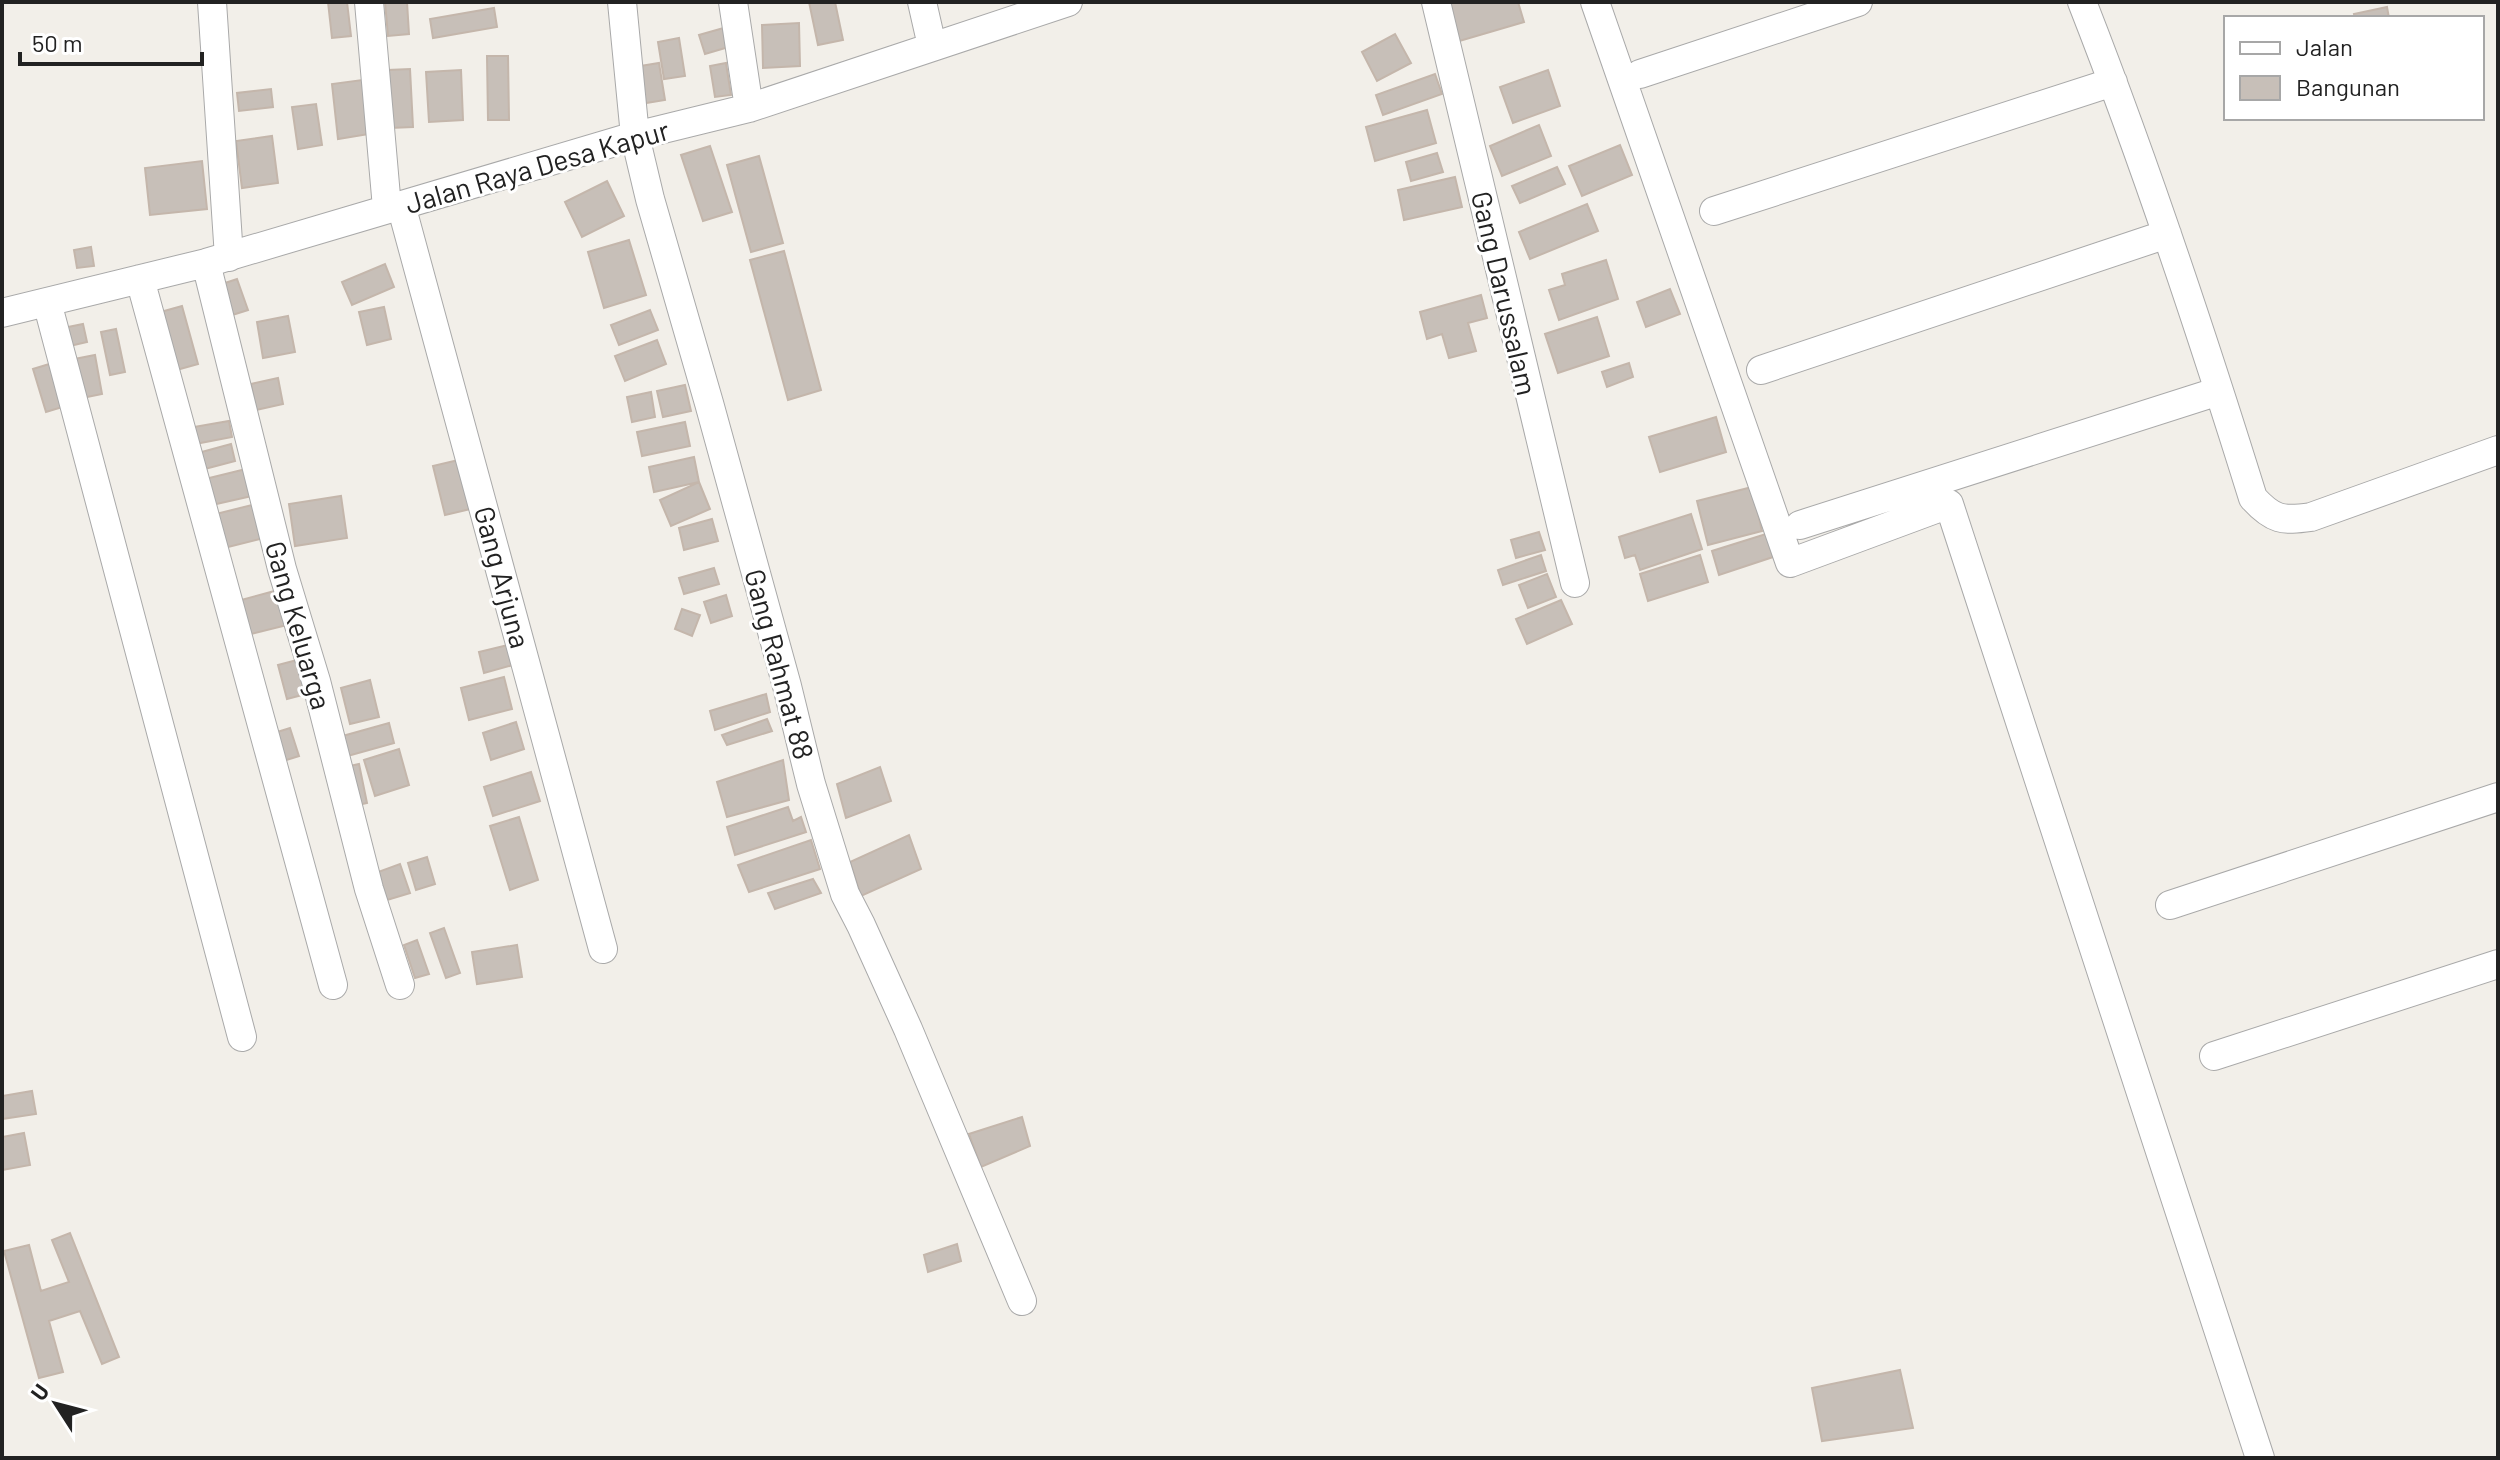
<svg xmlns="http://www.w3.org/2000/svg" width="2500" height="1460" font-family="Barlow,sans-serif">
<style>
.building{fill:#c7bfb8;stroke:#c4b6ab;stroke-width:2}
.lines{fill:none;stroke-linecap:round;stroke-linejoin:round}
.street-casing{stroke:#a9a9a9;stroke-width:30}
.street{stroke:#fff;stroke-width:28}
.labels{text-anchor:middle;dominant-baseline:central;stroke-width:6;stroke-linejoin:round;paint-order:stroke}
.street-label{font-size:28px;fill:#222;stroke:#fff}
</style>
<rect width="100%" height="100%" fill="#f2efe9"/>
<path class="building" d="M328,2H347L351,36L332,38Z
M385,2H407L409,34L388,36Z
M809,2H835L843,40L818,45Z
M1445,2H1518L1524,22L1456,42Z
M2387,7L2389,18H2355L2354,14Z
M494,8L497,27L433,38L430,19Z
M799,23L800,66L763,68L762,25Z
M727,27L732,46L705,54L699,35Z
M1395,34L1411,63L1377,81L1362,52Z
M679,38L685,76L664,79L658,42Z
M487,56H508L509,120H488Z
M659,63L665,100L640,104L634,67Z
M726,63L731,95L715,97L710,66Z
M410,69L413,127L390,128L388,70Z
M461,70L463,120L429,122L426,72Z
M1548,70L1560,106L1513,123L1500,87Z
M1435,74L1442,94L1383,115L1376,95Z
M362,80L369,134L338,139L332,84Z
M271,89L273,107L239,111L237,93Z
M316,104L322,145L298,149L292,107Z
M1427,110L1436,143L1375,161L1366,127Z
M1539,125L1551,156L1502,176L1490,146Z
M272,136L278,183L242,188L236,141Z
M1620,145L1632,175L1582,196L1569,166Z
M710,146L732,212L703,221L681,155Z
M1437,153L1443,172L1411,181L1406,162Z
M759,156L783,243L751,252L727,165Z
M202,161L207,209L150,215L145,168Z
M1557,167L1565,184L1520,203L1512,186Z
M1455,177L1462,207L1404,220L1398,190Z
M607,181L624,216L582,237L565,202Z
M1587,204L1598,231L1530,259L1519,232Z
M629,240L646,295L604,308L588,252Z
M91,247L94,266L77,268L74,250Z
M784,251L821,390L788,400L750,260Z
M1606,260L1618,299L1559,320L1549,290L1565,285L1562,274Z
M385,264L394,287L352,305L342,282Z
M237,279L248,310L226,317L216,286Z
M1670,289L1680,314L1646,327L1637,302Z
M1481,295L1487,318L1468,323L1476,351L1449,358L1442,334L1427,339L1420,312Z
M182,306L198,364L173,371L157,313Z
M384,307L391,339L367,345L359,312Z
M650,310L658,330L619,345L611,325Z
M288,316L295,352L263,358L257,322Z
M1597,317L1609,356L1558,373L1545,334Z
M83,324L87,342L61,348L58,329Z
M116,329L125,372L110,375L101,332Z
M657,340L666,364L625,381L615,356Z
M95,355L102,394L77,399L69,360Z
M59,361L72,404L46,412L33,369Z
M1629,363L1633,377L1607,387L1602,372Z
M278,378L283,404L256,410L251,384Z
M685,385L691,411L663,417L657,391Z
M651,392L655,417L632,422L627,397Z
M1716,417L1726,452L1660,472L1649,437Z
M229,421L232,437L190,445L188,428Z
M685,422L690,446L642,456L637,432Z
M231,444L235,461L201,470L198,453Z
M694,457L699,482L654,492L649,467Z
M467,458L479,507L445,515L433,466Z
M246,469L252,496L203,507L197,481Z
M699,482L710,509L671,526L660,500Z
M1752,487L1762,531L1708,545L1697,501Z
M341,496L347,538L295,546L289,504Z
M260,503L268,537L216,550L208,516Z
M1691,514L1702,549L1640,570L1635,555L1625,558L1619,537Z
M712,519L718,541L684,550L679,528Z
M1539,532L1545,550L1516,558L1511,540Z
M1766,534L1773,557L1719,575L1712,551Z
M1541,555L1546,571L1503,585L1498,570Z
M1700,555L1708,582L1648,601L1640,574Z
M714,568L719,584L684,594L679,578Z
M1547,574L1556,597L1528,608L1519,585Z
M278,590L287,625L243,636L234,602Z
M726,595L732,616L711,623L704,602Z
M1561,600L1572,624L1527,644L1516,619Z
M682,609L700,615L692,636L675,629Z
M508,645L513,665L484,673L479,652Z
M297,660L306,694L287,699L278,665Z
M504,677L512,709L469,720L461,688Z
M370,680L379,717L350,724L341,688Z
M766,694L770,712L715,730L710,711Z
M767,719L772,731L727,745L722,735Z
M516,722L524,749L491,760L483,733Z
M389,723L394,743L344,757L339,737Z
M290,728L299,756L280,762L271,734Z
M399,749L409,785L375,796L364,760Z
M783,760L789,800L727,817L717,782Z
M359,764L367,803L353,806L345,767Z
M880,767L891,801L846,818L837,784Z
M531,772L540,801L493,816L484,787Z
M788,807L793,821L801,817L806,832L735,855L727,827Z
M519,817L538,880L510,890L490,826Z
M909,835L921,869L861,896L850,862Z
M811,840L820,869L749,892L738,865Z
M427,857L435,884L416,890L408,863Z
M400,864L410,893L387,900L378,872Z
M813,879L821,893L775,909L768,893Z
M444,928L460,973L446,978L430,933Z
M417,940L429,974L415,978L404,945Z
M517,945L522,977L477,984L472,952Z
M32,1091L36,1114L2,1119V1096Z
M1022,1117L1030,1146L981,1167L969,1134Z
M24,1133L30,1165L2,1170V1137Z
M70,1233L119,1357L102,1364L80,1311L49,1321L63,1372L39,1378L4,1251L29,1245L41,1291L69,1282L52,1240Z
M957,1244L961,1261L928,1272L924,1255Z
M1900,1370L1913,1428L1822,1441L1812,1388Z"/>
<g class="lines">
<defs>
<path id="street" d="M212,2L229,257
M369,2L387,208
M622,2L635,136L650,199L709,403L787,686L811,784L845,894L861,925L908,1029L1022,1301
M733,2L749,108
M922,2L932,46
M1436,2L1575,583
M1595,2L1790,563L1949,504L2260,1458
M2082,2C2146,165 2201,331 2253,498C2273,520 2282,521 2311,517L2498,450
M1640,74L1858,2
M401,205L603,949
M1714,211L2113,82
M206,263L282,569L316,681L369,889L400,985
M140,279L333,985
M47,302L242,1037
M2,313L206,263L635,136L749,108L1068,2
M1761,370L2167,234
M1800,525L2219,391
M2170,905L2498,797
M2214,1056L2498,964"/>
</defs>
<use href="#street" class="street-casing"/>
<use href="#street" class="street"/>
</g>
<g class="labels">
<g class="street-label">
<text transform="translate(537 166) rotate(-16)">Jalan Raya Desa Kapur</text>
<text transform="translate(1505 293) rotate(77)">Gang Darussalam</text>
<text transform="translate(503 577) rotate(75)">Gang Arjuna</text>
<text transform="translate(299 625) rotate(74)">Gang Keluarga</text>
<text transform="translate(780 664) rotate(75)">Gang Rahmat 88</text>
</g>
</g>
<rect width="2500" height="1460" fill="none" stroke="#222222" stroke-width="8"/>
<rect x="2224" y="16" width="260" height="104" fill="#ffffff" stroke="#a7a7a7" stroke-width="2"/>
<rect x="2240" y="42" width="40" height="12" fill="#ffffff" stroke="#a7a7a7" stroke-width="2"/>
<text x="2296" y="56" font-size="24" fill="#222222">Jalan</text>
<rect x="2240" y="76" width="40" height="24" fill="#c7bfb8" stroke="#a7a7a7" stroke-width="2"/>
<text x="2296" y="96" font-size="24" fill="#222222">Bangunan</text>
<g transform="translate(56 1404) rotate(306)" stroke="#ffffff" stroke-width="6" paint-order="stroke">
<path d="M0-6L14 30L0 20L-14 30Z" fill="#222222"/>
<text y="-12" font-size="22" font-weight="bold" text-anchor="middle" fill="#222222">U</text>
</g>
<path d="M20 52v12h182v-12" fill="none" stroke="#222222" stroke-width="4"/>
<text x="32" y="52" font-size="24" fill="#222222" stroke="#ffffff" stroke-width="6" paint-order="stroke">50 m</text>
</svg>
